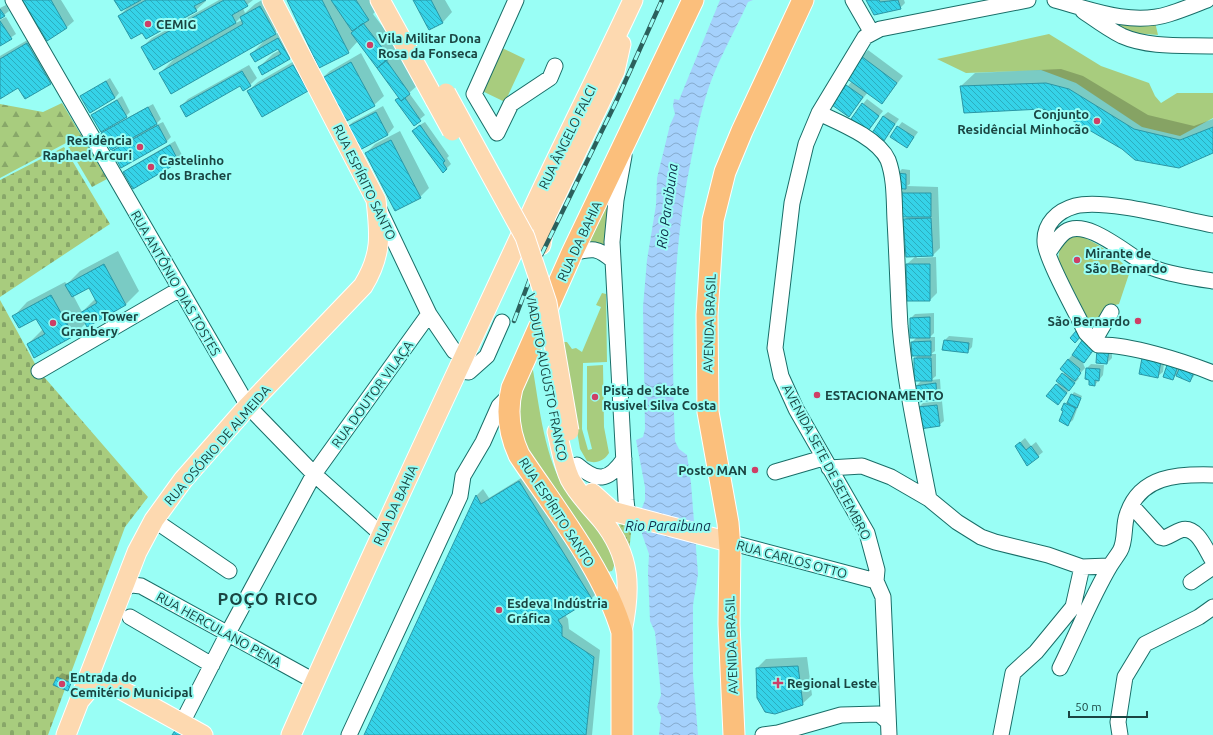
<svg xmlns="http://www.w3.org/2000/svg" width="1213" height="735" font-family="Ubuntu,sans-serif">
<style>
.forest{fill:url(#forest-firs)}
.cemetery{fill:url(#cemetery-stones)}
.park{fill:#a8cc7e}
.garden{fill:url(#garden-dots)}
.water{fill:url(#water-waves)}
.shadow{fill:#0003;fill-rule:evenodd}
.building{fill:url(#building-back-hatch);stroke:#2a97a6}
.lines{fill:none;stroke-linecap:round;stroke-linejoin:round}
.minor-casing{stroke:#196e68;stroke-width:17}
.major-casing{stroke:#fff;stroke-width:21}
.highway-casing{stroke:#fff;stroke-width:23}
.minor{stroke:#fff;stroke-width:15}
.major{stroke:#fdd9b0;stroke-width:19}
.highway{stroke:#fbbf7c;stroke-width:21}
.rail-casing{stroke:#2c605c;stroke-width:4.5}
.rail{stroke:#99fef5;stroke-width:3;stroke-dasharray:9;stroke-linecap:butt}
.major-bridge-casing{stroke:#fff;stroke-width:21;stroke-linecap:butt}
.major-bridge{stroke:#fdd9b0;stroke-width:19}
.poi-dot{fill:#ce3f66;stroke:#99fef5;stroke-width:1.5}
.labels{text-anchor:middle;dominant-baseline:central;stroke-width:4;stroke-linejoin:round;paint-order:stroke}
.poi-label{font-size:13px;font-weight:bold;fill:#1a4542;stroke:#99fef5;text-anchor:start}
.street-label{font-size:13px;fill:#1a4542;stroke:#99fef5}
.water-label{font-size:14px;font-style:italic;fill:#0e2e49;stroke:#99fef5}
.district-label{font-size:17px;font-weight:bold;letter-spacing:1px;fill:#1a4542;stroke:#99fef5}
</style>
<defs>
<pattern id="forest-firs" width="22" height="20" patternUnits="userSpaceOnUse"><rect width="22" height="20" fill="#a8cc7e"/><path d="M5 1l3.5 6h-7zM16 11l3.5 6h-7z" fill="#88a769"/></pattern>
<pattern id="cemetery-stones" width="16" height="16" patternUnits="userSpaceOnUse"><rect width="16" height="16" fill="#a8cc7e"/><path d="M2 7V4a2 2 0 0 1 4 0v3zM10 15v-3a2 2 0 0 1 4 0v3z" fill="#88a769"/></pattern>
<pattern id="garden-dots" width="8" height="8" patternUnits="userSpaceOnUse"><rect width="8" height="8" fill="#a8cc7e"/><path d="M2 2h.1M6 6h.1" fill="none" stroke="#88a769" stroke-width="1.8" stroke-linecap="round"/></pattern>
<pattern id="water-waves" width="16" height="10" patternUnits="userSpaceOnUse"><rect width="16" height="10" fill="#a5d1fc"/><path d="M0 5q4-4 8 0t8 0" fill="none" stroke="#86abce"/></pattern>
<pattern id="building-back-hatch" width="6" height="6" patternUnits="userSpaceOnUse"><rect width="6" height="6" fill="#35d3e8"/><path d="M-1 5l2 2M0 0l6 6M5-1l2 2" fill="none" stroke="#2cadbe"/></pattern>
</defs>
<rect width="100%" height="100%" fill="#99fef5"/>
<path class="forest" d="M62,103L107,179L92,187L66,143L0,178V104L43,112Z"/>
<path class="cemetery" d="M64,147L110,224L0,297V180Z
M0,300L39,371L148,497L125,527L48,735H0Z"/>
<path class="park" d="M1119,21L1155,22L1158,35L1134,33L1125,30L1119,24Z
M1049,34L1101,66L1149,83L1155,96L1161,103L1177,93H1213V118L1180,136L1142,127L1076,83L1041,70L966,73L937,59Z
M500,47L525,59L505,102L480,90Z
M612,185L605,246L598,243L582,246Z
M1080,235C1099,245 1115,254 1130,271L1119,304L1107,307L1095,324L1090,323L1058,260L1061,241Z
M602,293L606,294L607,362L583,363L582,429L588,450L592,449L587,429V366L603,365L604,427L609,453C604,461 596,464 587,461L580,449L562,342H567L572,349L576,348L582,352L601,307L596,305Z
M531,359C538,395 543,454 563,485C575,503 626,547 612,571L607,572L517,435L519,387Z"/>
<path class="garden" d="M620,521L632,524L629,552L618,534Z"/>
<path class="water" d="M720,0H753L748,2C737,27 723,51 713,76C703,101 697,129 692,155C672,249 671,345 675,441L679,449L687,455L691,483L698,574L693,605V675L698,735H659L661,717L657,707L661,695L655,632L650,621L648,573L649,554L642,534V508L645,500V487L636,440L643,437L645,429L643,307L647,260L656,205L657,178L670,125L675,114L673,106L674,99L679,100Z"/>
<path class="shadow" d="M24,0H61L74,21L67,27L47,39Z
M116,0H205L206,1L196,10L142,31L119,16L128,7Z
M219,0H253L243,8L245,13L255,4L262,0H278L289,19L272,36L292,25L303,45L289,59L259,67L273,54L280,50L278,47L251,54L268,37L160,73L175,58L142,47L152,38ZM241,17L242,20L234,24Z
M288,0H371L377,10L373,14L399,48L396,51L419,84L409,93L425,115L414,124L397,100L399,98L358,41L348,52Z
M414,0H445L452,12L443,22L430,29Z
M867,0H904L905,3L900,8Z
M6,5L9,11L0,18V8Z
M6,17L16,34L0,45V20Z
M36,35L59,74L50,83L19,87L0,97V56Z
M868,50L903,76L882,103L868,92L849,116L834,104L852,81L862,57Z
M361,53L384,96L374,105L320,80L330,71Z
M303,56L316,81L307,90L248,91L258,82Z
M249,65L257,78L250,85H241L181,106L188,99Z
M1061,69L1083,76L1148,115L1194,126L1213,119V152L1122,148L1063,114L961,86L975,73Z
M110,78L119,93L115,98L82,96Z
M122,96L130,112L126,116L93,115Z
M867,99L883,111L868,130L852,118Z
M153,104L161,119L154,126L163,122L171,137L167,141L121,167L113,152L120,145L103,134L107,129Z
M383,106L394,127L388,134L358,150L346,128L353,122Z
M888,112L899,119L884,140L883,116Z
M425,122L449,156L447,158L451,164L446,169L418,126Z
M902,122L918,132L907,147L898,127Z
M400,131L429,188L420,197L366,153L375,144Z
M175,141L183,157L179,161L133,187L124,172L129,168Z
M902,169L910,170V184L907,186L938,187L940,248L933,255L916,256L917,258L936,257L937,293L930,300L907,264L916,256L904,220L908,216L900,193L905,188L897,174Z
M118,251L139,291L125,305L86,323L73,336L28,344L43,329L37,317L14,316L27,302L65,282L67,284L80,271ZM89,286L96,298L82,312L73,295Z
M934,313V333L930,337H935V351L931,354H936V376L931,380L940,379L941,395L937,399L916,386L922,380L915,359L918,355L912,342L917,337L911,318L915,314Z
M949,336L973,338L972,347L967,352L945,340Z
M1086,337L1101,340L1083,363L1085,368L1077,377L1079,378L1062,399L1056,385L1059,382L1058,380L1065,372L1068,360Z
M1103,345L1112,346V358L1107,363Z
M1145,357L1164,363L1163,372L1158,376Z
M1169,362L1195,374L1194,376L1190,381L1176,375L1173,379Z
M1091,364L1104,365L1103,375L1095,385L1087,368Z
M1074,392L1082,396L1073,420L1068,424L1065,410L1062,409Z
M942,401L944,421L939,425L919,407L923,403Z
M1025,438L1031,446L1036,442L1043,452L1027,465L1016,446Z
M526,475L599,591L592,598L565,615L568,619L569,629L600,650L592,735H365L477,495L483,489L489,498Z
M807,657L812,695L802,704L757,668L766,659Z
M62,673L75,678L67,690L57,678Z"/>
<path class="building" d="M22,0H51L67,28L47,41Z
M114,0H141L121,11Z
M146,0H206L194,6L197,11L146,39L142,33L131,39L118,16Z
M224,0H244L248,6L232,15L236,23L154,70L141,47Z
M287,0H322L349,53L319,68Z
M331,0H356L369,20L352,31Z
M413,0H431L443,23L429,30Z
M866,0H879L880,2L898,0L901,9L874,15Z
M260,6L276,34L171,94L159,73L243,24L240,17Z
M0,9L5,16L0,19Z
M0,21L12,39L0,46Z
M363,23L390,58L377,68L351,33Z
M278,38L290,59L262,75L258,67L281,54L278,49L255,62L250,54Z
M27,43L51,84L25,99L18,88L0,99V59Z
M861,56L897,83L882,104L846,78Z
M386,60L410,94L401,101L377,68Z
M351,62L375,106L343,123L319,80Z
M293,65L308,91L262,117L247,91Z
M242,71L251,86L243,91L240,86L186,117L180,106Z
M106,81L115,98L90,113L80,96Z
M1046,83L1069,89L1134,129L1180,140L1213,127V153L1179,168L1135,160L1122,149L1063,115L1042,109L964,113L960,86Z
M846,85L863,97L849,117L832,105Z
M398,98L401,101L405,98L421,121L414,126L395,100Z
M117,100L127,117L101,132L91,115Z
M862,103L879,116L868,131L851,119Z
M148,107L157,124L111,150L101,133Z
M376,112L388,135L358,151L345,128Z
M883,116L895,124L884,141L872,133Z
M158,125L167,142L121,168L112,151Z
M420,125L445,161L443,163L447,169L443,173L412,131Z
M897,126L914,137L907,148L890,137Z
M391,140L421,198L395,211L365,153Z
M170,145L179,162L133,189L123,172Z
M896,173L906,174V189H896Z
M899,193H931V217H898Z
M931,218L933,256L906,257L903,219Z
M104,264L126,305L87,327L80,313L97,303L89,288L72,297L65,285Z
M906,264H930V301H907Z
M51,295L74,336L34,358L27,344L45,334L36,319L19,328L12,316Z
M930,317V338H910V318Z
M1076,331L1081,336L1075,343L1070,338Z
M1085,336L1097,345L1084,363L1072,355Z
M944,340L969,343L968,353L942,350Z
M931,341V356H912L911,342Z
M1097,349L1109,350L1107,364L1096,363Z
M914,358H931L932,381H914Z
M1142,358L1161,361L1158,378L1139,374Z
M1068,359L1080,369L1079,371L1081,373L1075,381L1060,369Z
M1168,362L1178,366L1173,380L1163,377Z
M1180,367L1194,372L1190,382L1176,376Z
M1086,368L1100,369L1099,381L1095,380V386L1089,385V380L1085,379Z
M1062,373L1075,383L1069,391L1056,381Z
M936,383L937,400L917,402L915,386Z
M1056,384L1067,393L1058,405L1046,396Z
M1071,394L1081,398L1077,408L1067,403Z
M1064,403L1076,408L1068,426L1059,421L1063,411L1061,410Z
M937,405L940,426L920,429L918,407Z
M1020,442L1026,450L1031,446L1039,457L1027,466L1015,446Z
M519,481L592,599L558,620L562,626V636L594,657L586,735H364L476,495L481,504Z
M798,666L803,705L775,714L765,712L757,698L756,668Z
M57,677L71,683L68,691L53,685Z
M176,729L187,735H172Z"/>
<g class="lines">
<defs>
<path id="minor" d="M13,0L248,406L314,474L381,534
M853,0L872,33
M1055,0C1091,10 1132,26 1169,14C1182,10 1194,5 1207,0
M1083,11C1096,20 1108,29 1122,36C1149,48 1184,45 1213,46
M819,113C840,123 878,138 888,160C895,179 894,201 895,220C897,255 898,291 900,326C905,384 918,442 929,499
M497,133L474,94L516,0
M497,133L511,104L550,78L555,66
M624,156L616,200L612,242L626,500L627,509L632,516
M379,209L429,314L454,351L458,353L467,352
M1213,225C1180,219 1105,198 1075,206C1057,211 1044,224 1045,242C1045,256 1073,307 1081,323L1086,333L1098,345C1129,344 1183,361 1213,373
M572,253C592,248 598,247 613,261
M1048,253C1053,246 1058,237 1065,232C1088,216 1132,260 1153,268C1172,275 1193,278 1213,281
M1094,341L1111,312
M39,371L180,289
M459,371L469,372L487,356L502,322
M577,465C597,482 608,482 624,459
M829,468L862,466L891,477L929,499L957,522L981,537L995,542L1048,555L1082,567L1109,566
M775,472L823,458
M1132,506L1160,537L1164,538C1170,536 1175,532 1181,530C1197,525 1206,550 1213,561
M154,520L229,571
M729,542L876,581
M1191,582L1213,567
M123,589L132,585L141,586L314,681
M130,617L212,665
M1060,668C1077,634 1091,598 1110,566C1113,561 1117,556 1120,551C1126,541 1123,526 1127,515C1140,475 1178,474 1213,475
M182,723L228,633L314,474L429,314
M349,735L460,496L463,476L483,442L499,406L510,395
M763,735L778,733L841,715L879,714L888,722
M889,735L883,597L876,581L877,570L867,533L796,409L781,376L775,348L792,203L806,144L819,113L865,37L880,29L1028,0
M1001,735L1013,673L1036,652L1073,607L1082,567
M1120,735L1118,722L1125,677L1145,644L1199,617L1213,607"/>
<path id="major" d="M380,0L435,100
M541,245L546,216L615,71L621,44
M557,432C561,448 563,464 570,479C578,494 591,507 602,520C631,556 631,588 622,632
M592,493L612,511L729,542
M80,700L90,688L111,684L203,735
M66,735L137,552L154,520L183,480L248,406L363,286C382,255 380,235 376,200L272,0
M291,735C368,560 450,387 531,213C564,141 600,71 633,0"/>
<path id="highway" d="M622,735V632C604,570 555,509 519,455C509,433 506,411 512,388L572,253L693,0
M734,735L729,624L730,548L728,523L708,412L707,315L713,220L725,172L742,131L803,0"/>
</defs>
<use href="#minor" class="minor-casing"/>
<use href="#major" class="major-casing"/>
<use href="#highway" class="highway-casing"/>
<use href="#minor" class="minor"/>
<use href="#major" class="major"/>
<use href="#highway" class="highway"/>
<defs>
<path id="rail" d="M514,321L531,276L616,102L662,0"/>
</defs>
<use href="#rail" class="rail-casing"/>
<use href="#rail" class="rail"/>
<defs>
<path id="major-bridge" d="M446,93L525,237L547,303L569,431
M435,100L452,131"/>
</defs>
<use href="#major-bridge" class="major-bridge-casing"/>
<use href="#major-bridge" class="major-bridge"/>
</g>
<g class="poi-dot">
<circle cx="148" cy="24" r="4"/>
<circle cx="370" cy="45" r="4"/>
<circle cx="1097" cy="121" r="4"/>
<circle cx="140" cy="147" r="4"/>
<circle cx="151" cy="167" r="4"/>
<circle cx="1077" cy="260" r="4"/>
<circle cx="1138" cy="321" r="4"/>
<circle cx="53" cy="323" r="4"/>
<circle cx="817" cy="395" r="4"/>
<circle cx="595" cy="397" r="4"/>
<circle cx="755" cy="470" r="4"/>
<circle cx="499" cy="610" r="4"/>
<path d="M776 677h4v4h4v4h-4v4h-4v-4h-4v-4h4z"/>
<circle cx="62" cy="684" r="4"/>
</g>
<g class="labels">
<g class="poi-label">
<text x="156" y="24">CEMIG</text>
<text x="378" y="38">Vila Militar Dona<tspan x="378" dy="15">Rosa da Fonseca</tspan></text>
<text x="1089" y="114" text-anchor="end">Conjunto<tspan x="1089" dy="15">Residêncial Minhocão</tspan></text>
<text x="132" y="140" text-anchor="end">Residência<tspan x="132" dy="15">Raphael Arcuri</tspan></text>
<text x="159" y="160">Castelinho<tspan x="159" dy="15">dos Bracher</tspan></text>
<text x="1085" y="253">Mirante de<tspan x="1085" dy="15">São Bernardo</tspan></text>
<text x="61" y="316">Green Tower<tspan x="61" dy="15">Granbery</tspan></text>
<text x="1130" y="321" text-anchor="end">São Bernardo</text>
<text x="603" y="390">Pista de Skate<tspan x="603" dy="15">Rusivel Silva Costa</tspan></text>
<text x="825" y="395">ESTACIONAMENTO</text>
<text x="747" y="470" text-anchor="end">Posto MAN</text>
<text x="507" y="603">Esdeva Indústria<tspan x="507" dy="15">Gráfica</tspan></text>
<text x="70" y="677">Entrada do<tspan x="70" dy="15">Cemitério Municipal</tspan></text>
<text x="787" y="683">Regional Leste</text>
</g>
<g class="street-label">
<text transform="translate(567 137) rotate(-64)">RUA ÂNGELO FALCI</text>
<text transform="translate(365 182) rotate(64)">RUA ESPÍRITO SANTO</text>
<text transform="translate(579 241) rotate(-65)">RUA DA BAHIA</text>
<text transform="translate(176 283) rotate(60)">RUA ANTÔNIO DIAS TOSTES</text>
<text transform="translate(709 323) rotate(-88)">AVENIDA BRASIL</text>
<text transform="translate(547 377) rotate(79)">VIADUTO AUGUSTO FRANCO</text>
<text transform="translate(372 394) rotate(-54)">RUA DOUTOR VILAÇA</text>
<text transform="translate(217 445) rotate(-49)">RUA OSÓRIO DE ALMEIDA</text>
<text transform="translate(827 462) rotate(62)">AVENIDA SETE DE SETEMBRO</text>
<text transform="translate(395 505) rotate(-65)">RUA DA BAHIA</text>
<text transform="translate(557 512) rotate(57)">RUA ESPÍRITO SANTO</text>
<text transform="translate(792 559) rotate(15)">RUA CARLOS OTTO</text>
<text transform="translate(219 629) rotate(29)">RUA HERCULANO PENA</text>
<text transform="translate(731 645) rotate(-92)">AVENIDA BRASIL</text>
</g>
<g class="water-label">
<text transform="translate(667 206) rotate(-82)">Rio Paraibuna</text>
<text x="668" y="526">Rio Paraibuna</text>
</g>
<g class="district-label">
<text x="268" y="598">POÇO RICO</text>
</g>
</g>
<path d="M1069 711v6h78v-6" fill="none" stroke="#1a4542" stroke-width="2"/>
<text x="1075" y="711" font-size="12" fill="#1a4542" stroke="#99fef5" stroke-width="3" paint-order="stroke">50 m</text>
</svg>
